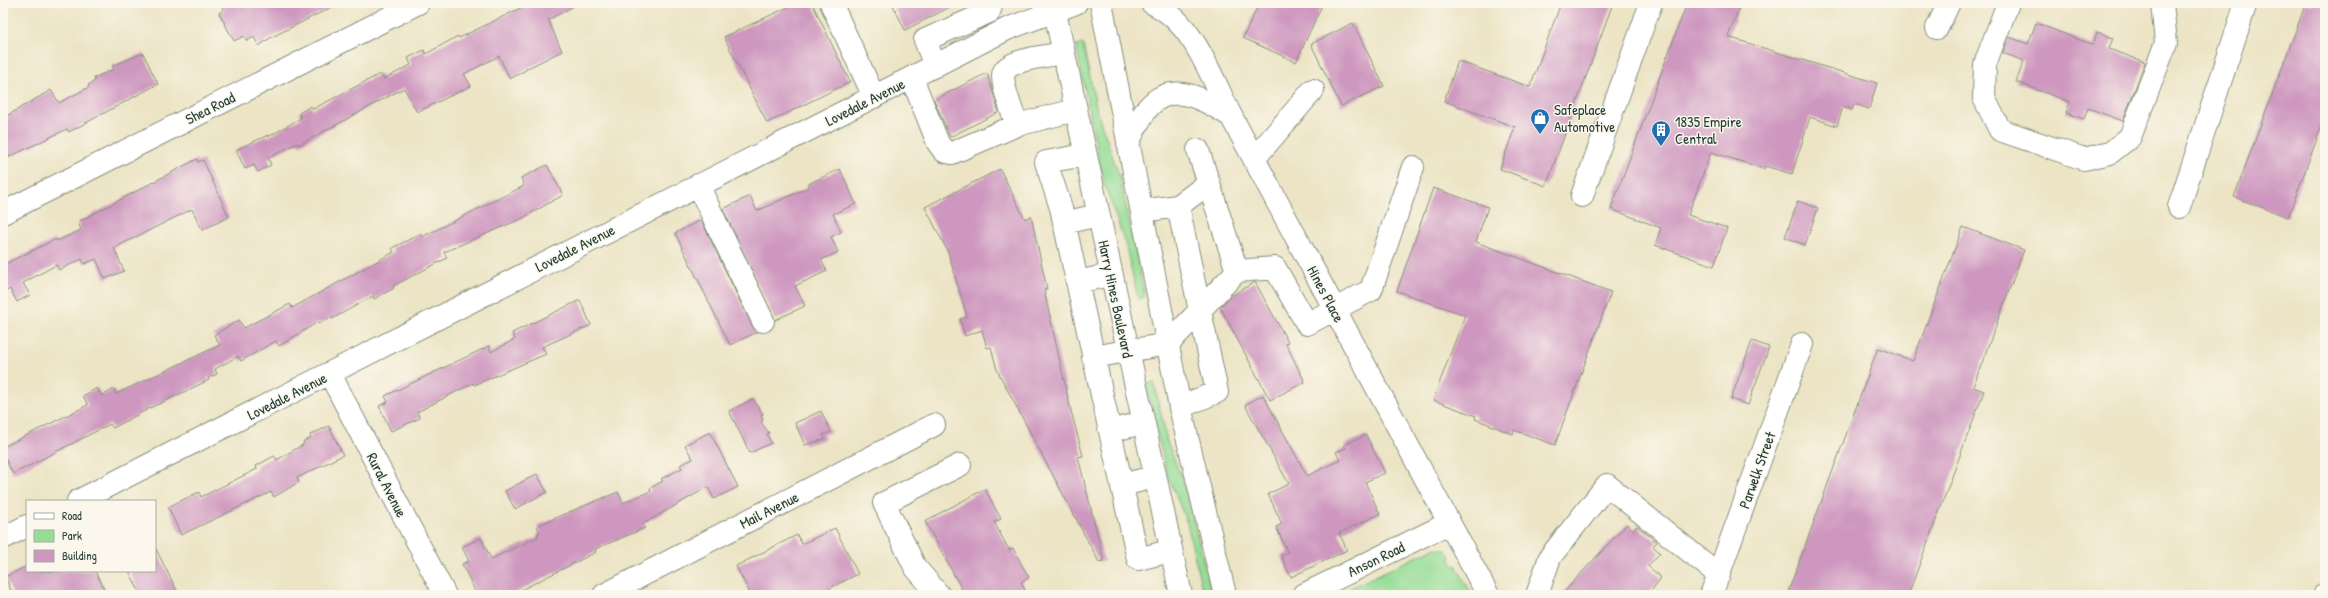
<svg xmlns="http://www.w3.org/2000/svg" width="2328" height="598" font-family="'Patrick Hand',sans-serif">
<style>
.green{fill:#97dd96;stroke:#5b8d65}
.building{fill:#ce97bf}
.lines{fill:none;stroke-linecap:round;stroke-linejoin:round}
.minor-casing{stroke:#86907c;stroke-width:24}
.major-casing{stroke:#86907c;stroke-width:24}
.minor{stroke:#fff;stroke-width:22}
.major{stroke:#fff;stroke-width:22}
.labels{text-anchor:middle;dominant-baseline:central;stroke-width:3;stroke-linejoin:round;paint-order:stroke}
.street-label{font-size:15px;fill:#1f3d34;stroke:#fbf7ec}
.poi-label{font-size:15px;fill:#1f3d34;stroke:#fbf7ec;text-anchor:start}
</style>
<rect width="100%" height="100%" fill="#fbf7ec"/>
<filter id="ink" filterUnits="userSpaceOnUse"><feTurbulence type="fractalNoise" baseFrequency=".025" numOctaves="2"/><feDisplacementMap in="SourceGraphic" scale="8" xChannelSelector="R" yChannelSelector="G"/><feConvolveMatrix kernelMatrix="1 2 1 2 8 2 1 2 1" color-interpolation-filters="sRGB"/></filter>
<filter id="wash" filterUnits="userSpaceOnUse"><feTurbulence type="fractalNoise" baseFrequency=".012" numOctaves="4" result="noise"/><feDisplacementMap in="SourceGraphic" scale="16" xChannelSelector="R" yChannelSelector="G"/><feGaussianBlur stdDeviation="0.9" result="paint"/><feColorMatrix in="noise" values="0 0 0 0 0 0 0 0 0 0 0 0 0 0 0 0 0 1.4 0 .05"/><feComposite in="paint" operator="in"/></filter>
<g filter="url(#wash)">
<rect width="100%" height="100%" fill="#ece4c5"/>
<path class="green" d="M1083,44L1097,111L1120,178L1145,297L1138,299L1125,243L1104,183L1076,46Z
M1154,382L1167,441L1184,484L1211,591L1203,594L1187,523L1166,471L1146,384Z
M1435,548L1446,550L1451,555L1450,559L1453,566L1456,565L1472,595H1335Z"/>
<g id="blocks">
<path class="building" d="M220,3H340L270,38L259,46L254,37L247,41L244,36L234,41L219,13L224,10Z
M531,3H579L548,20L562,51L526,69V70L510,79L499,56L464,74L471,86L417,112L404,88L299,145L298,143L268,158L271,165L258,172L254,165L245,169L236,150L268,135V137L301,118L299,113L311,106L313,109L380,74L384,79L411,65L408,58L424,50L426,54L458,36L459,38Z
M797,3H812L850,82L767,123L724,37Z
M892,3H958L905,30Z
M1259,3H1323L1296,62L1243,38Z
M1561,3H1613L1546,186L1500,169L1515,127L1444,101L1458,61L1530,87Z
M1687,3H1741L1728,37L1877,83L1869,109L1854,104L1852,110L1843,107L1837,126L1810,117L1792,174L1765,166L1764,169L1711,152L1688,215L1727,228L1714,266L1655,245L1661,228L1611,209Z
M2306,3H2325V117L2288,217L2234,197Z
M1353,23L1384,86L1341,106L1311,44Z
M2036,23L2093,45L2097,32L2113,38L2109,49L2145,62L2123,121L2088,108L2084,119L2066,113L2070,102L2016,82L2024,61L2003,53L2009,37L2028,44Z
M143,53L158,84L69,132L67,129L3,160V134L8,131L3,118L51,90L59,103L89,87L88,85L95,81L94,78L114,69L112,66Z
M987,73L999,112L950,137L934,100Z
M197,159L198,162L203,160L229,217L202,230L192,209L114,248L124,271L105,279L96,259L84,264L82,259L59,270L56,265L23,283L30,295L17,302L10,289L3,293V265L56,239L57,241L81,230L78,222Z
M547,165L563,195L523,218L444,252L447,258L393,286L394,288L374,299L373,296L332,319L331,317L319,324L318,322L279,346L276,341L241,361L238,356L215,369L217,374L208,378L209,380L148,409L113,428L110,424L13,474L3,454V447L88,405L83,396L97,388L102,396L114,389L116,394L220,345L214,335L239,320L244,328L290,304L292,308L394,252L392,248L420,234L422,237L524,186L521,178Z
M840,169L856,204L833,214L841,232L831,237L838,252L821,260L827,271L795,286L805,306L775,320L723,209L750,196L757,211L809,187L808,184Z
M1000,169L1025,219L1031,216L1047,289L1044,290L1070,407L1083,456L1078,457L1104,561L1099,562L997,370L991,347L987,348L982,330L965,336L960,319L967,317L948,252L925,207Z
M1433,188L1488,207L1476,242L1611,292L1555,445L1514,430L1513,434L1475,419L1476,416L1433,400L1465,315L1397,291Z
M1798,201L1818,208L1805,245L1785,237Z
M701,220L752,326L757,332L730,345L675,233Z
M1963,227L2024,250L1973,387L1984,391L1908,595H1787L1878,348L1913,361Z
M1255,282L1288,342L1286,344L1305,382L1270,400L1220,307L1231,296Z
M580,300L591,325L542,347L546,354L474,385L473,383L417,412L420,418L391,431L379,406L388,402L385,396L489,346L491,352L515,339L512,333Z
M1752,341L1769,347L1748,405L1731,399Z
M1263,395L1307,476L1340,460L1336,452L1346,448L1344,445L1366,435L1385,473L1365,482L1380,514L1339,533L1347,550L1291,577L1281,556L1288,553L1276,527L1282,524L1268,494L1289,484L1245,405Z
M753,399L763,414L761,415L763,420L761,422L769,433L767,434L771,443L750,453L729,411Z
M821,411L831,432L823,435L825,439L805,445L795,423Z
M329,426L343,455L297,478L299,482L274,497L271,492L181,535L168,507L199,492L201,497L257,469L256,466L274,456L277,460L304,444L303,442L311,438L310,435Z
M710,432L738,487L714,499L708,487L643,524L645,528L595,549L596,552L511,595H477L462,564L469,561L462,547L481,538L491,559L538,537L537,534L540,533L537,526L562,515L618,492L623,503L651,491L650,488L663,481L661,479L682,468L680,465L693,459L685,445Z
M537,474L547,492L515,509L505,491Z
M985,489L1001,519L994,522L1009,550L1013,548L1029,578L1021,582L1028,595H965L925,521Z
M1627,524L1634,530L1637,526L1657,542L1653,546L1660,553L1648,566L1661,578L1648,595H1561Z
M835,528L858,574L826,590L829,595H751L736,566L797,535L802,544Z
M155,547L179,595H141L129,571H155Z
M27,566V571H95L107,595H13L5,577Z"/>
</g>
</g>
<g filter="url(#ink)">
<use href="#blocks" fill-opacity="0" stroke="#86907c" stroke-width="1"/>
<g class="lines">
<defs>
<path id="minor" d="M831,3L874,97
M1152,3C1194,22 1211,77 1231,116L1488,595
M2008,3L1985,64L1984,98L2000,130L2084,159L2110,153L2130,137L2166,43L2162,3
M1937,28L1949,3
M935,66L925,40L989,12L992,3
M912,78L938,143L944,151L952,153L1017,125L1075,110
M1017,125C1012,110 1003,90 1003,75C1004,59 1051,56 1064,53
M1085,155L1046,162L1061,208L1138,559L1170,551
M1254,159L1313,90
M698,185L763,321
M1582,196L1651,3
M1178,206L1209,183
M2179,207L2246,3
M1142,211L1178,206L1217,392L1180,407
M3,213L418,3
M1064,223L1098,215
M1237,271L1275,268L1307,324L1371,290L1413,167
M1077,282L1110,275
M1168,344L1237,271L1198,150
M1093,357L1127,351
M330,374L445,595
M1110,431L1142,423
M1122,485L1154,477
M78,501L1007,29L1076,3
M3,538L27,526
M604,595L934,425
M939,595L915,567L884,503L960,465
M1303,595L1449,523
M1537,595L1550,557L1607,485L1719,575
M1711,595L1802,344
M2325,595V594"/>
<path id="major" d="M1053,3L1181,595
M1101,3L1180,407L1225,595
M1128,143C1133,133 1138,122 1144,113C1169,77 1203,99 1231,116
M1127,351L1168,344"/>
</defs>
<use href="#minor" class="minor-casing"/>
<use href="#major" class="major-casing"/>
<use href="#minor" class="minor"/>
<use href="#major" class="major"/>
</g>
</g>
<defs>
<symbol id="shop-pin" viewBox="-11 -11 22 30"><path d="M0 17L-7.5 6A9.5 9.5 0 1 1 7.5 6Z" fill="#1f6fb2" stroke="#fbf7ec"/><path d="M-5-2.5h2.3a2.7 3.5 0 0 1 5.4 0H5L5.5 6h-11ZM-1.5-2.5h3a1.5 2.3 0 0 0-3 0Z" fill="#fff"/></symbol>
<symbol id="building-pin" viewBox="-11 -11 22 30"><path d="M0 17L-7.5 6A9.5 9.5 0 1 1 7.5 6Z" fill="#1f6fb2" stroke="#fbf7ec"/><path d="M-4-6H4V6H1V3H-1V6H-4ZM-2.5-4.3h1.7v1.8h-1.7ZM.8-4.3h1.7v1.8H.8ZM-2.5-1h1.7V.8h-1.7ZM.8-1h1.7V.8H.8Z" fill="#fff"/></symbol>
</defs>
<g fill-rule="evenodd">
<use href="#shop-pin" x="1529" y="107" width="22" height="30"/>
<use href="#building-pin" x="1650" y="119" width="22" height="30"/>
</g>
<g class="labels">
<g class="street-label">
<text transform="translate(865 102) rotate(-27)">Lovedale Avenue</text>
<text transform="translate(210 108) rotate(-27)">Shea Road</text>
<text transform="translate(575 248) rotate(-27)">Lovedale Avenue</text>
<text transform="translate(1326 294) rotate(62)">Hines Place</text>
<text transform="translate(1116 299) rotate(78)">Harry Hines Boulevard</text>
<text transform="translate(287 396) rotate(-27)">Lovedale Avenue</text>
<text transform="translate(1757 470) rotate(-70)">Parwelk Street</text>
<text transform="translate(387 485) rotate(63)">Rural Avenue</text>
<text transform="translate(769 510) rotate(-27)">Mail Avenue</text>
<text transform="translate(1376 559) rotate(-26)">Anson Road</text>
</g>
<g class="poi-label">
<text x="1554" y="109">Safeplace<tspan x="1554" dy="17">Automotive</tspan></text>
<text x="1675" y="121">1835 Empire<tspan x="1675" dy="17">Central</tspan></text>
</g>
</g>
<rect width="2328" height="598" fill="none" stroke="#fbf7ec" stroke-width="16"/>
<rect x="26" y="500" width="130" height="72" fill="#fbf7ec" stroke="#a3ada2"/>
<rect x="34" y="513" width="20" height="6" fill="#ffffff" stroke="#a3ada2"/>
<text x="62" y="520" font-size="12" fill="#1f3d34">Road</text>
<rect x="34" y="530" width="20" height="12" fill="#97dd96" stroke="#a3ada2"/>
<text x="62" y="540" font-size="12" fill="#1f3d34">Park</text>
<rect x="34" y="550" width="20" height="12" fill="#ce97bf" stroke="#a3ada2"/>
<text x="62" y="560" font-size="12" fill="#1f3d34">Building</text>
</svg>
